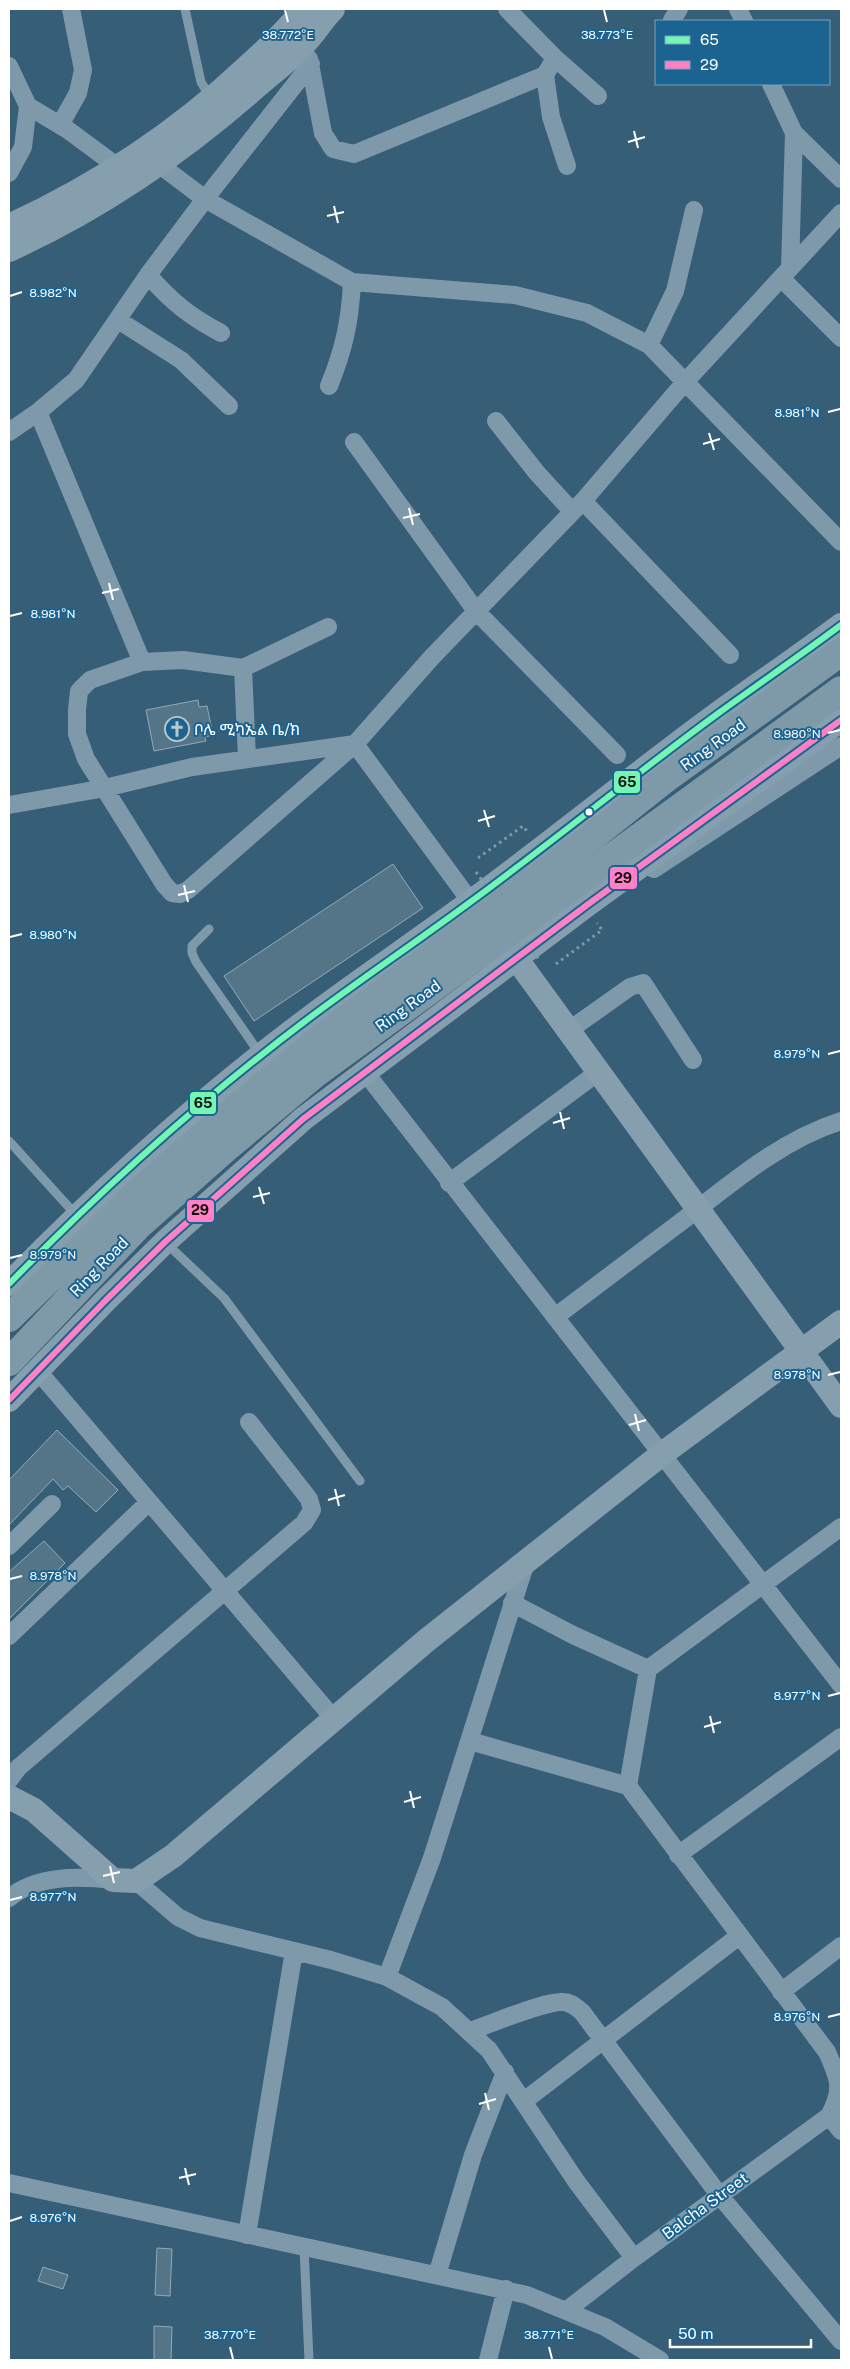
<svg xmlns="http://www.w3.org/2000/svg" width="850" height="2369" font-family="'Public Sans','Noto Sans Ethiopic',sans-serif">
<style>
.building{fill:#547488;stroke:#93aab8}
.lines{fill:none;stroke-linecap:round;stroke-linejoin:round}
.path{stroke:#7e9aaa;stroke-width:3;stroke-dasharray:2.5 4;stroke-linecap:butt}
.lane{stroke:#7e9aaa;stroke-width:9}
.street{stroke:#7e9aaa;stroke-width:18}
.secondary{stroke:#869fae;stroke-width:24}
.highway{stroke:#7e9aa9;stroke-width:28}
.path-bridge{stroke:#7e9aaa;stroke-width:3;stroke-dasharray:2.5 4;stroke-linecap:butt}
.bus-1-casing{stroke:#1b6492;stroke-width:10}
.bus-2-casing{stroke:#1b6492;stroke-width:10}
.bus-1{stroke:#73f6b3;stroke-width:6}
.bus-2{stroke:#ff80c5;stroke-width:6}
.ticks{fill:none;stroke:#fff;stroke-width:2}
.bus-dot{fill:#fff;stroke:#1b6492;stroke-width:2}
.labels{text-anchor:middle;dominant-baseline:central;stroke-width:4;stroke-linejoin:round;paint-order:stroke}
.poi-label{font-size:16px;fill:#fff;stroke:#1b6492;text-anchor:start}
.street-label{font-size:16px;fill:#fff;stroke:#1b6492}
.ticks-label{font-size:12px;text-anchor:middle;fill:#fff;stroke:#1b6492;stroke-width:4;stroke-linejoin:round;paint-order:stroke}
.line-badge{stroke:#1b6492;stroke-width:2}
.pale-badge-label{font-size:14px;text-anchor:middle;font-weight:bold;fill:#111}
</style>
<rect width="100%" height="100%" fill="#365e77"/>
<path class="building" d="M198,700L199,707L207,706L213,735L205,737L206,741L154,751L146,710Z
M393,864L423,908L254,1021L224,976Z
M57,1430L118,1490L96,1512L68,1486L63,1490L53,1479L9,1525V1480Z
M44,1541L65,1563L9,1619V1572Z
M157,2248L172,2249L170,2296L155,2295Z
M43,2267L68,2275L63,2289L38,2281Z
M154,2326L172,2327L171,2360H154Z"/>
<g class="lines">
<path class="path" d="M478,858L523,826L529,834
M556,964L602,930L597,923"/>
<path class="lane" d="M185,9L201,82L211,98
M209,929L192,946V953L196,962L260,1054
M9,1141L76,1215
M166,1243L224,1298L360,1481
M304,2247L309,2360"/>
<path class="street" d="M507,9L555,58L598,96
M738,9L744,21
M672,20L679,9
M309,59L323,133L333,149L354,154L545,75L555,58
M9,66L28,106L68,130L118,167
M545,75L551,117L567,166
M771,84L794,133L841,179
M60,125L78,93L83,70L71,9
M160,165L205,199L352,282L515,295L587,313L649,345L841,542
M9,173L23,147L28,106
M790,268L794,133
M148,275C172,302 189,316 221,333
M781,278L841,338
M118,320L181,360L229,406
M649,345L675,291L694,210
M329,386C344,349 350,322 352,282
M38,412L142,662
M496,421L537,473L572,511
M9,432L38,412L76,380L148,275L205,199L311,64
M354,442L476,611L617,755
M583,501L730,655
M243,668L183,660L142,662L90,680L79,691L77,710V734L86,759L164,884L172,893L180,894L188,890L355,744L432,657L583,501L685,382L841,213
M355,744L471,902
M247,758L243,668L328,627
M9,805L105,788L192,767L355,744
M654,869L841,746
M568,1031L630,987L643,983L693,1060
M365,1072L841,1685
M449,1183L597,1073
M555,1317C601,1282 647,1247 694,1212C740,1176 785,1139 841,1121
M38,1371L334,1719
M9,1546L52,1504
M512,1603L573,1635L648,1669
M9,1636L149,1502
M470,1741L628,1786L827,2052C839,2079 844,2089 829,2116
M9,1780L18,1768L304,1523L312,1510L309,1499L249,1422
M628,1786L648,1669L841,1527
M678,1855L841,1737
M136,1881L178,1917L200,1928L331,1960L387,1977L442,2007L489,2050L576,2181L634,2258
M9,1898C37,1875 78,1876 113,1880
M387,1977L432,1858L525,1565
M781,1992L841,1946
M470,2031C494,2023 539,2003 561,2002C570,2001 576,2007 582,2012L720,2196L841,2341
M524,2101L739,1936
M9,2183L527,2295L605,2327L660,2360
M247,2235L294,1951
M437,2275L473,2155L505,2072
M567,2310L634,2258L829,2116L841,2131
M488,2360L506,2289"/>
<path class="secondary" d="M9,226C96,186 178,132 248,66C268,48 287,30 304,9
M9,250C101,208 180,154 256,87C272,73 290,60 304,44C315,33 322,20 333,9
M516,958L841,1406
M9,1284C101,1190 199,1101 304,1022C358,981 415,943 469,903C554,841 635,774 720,712C760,683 801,655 841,625
M9,1400L106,1300L165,1242L303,1119L587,905L841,720
M9,1797L34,1810L113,1880L136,1881L173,1856L427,1640L662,1454L841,1322"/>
<path class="highway" d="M9,1318L136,1194L241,1104L321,1038L596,834L664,780L841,652
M9,1362L138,1226L225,1149L315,1074L841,690"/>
<path class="path-bridge" d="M476,872L540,961"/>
<defs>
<path id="bus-1" d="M9,1284C101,1190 199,1101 304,1022C358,981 415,943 469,903C554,841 635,774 720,712C760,683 801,655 841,625"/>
<path id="bus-2" d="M9,1400L106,1300L165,1242L303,1119L587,905L841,720"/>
</defs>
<use href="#bus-1" class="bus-1-casing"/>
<use href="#bus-2" class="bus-2-casing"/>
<use href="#bus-1" class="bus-1"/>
<use href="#bus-2" class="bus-2"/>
</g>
<path class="ticks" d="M285,10L288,22M604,10L607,22M634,131L638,148M628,142L645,137M334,206L338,223M327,216L344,212M10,296L22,292M828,412L840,409M709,433L714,450M703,444L720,439M409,508L413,525M403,518L420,514M109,583L113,600M102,593L119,589M10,616L22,613M828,733L840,730M484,810L489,827M478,821L495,816M184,885L188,902M178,895L195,891M10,937L22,934M828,1054L840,1051M560,1112L564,1129M553,1123L570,1118M259,1187L264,1204M253,1197L270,1193M10,1258L22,1255M828,1375L840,1372M635,1414L639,1431M629,1425L646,1420M335,1489L339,1506M328,1500L345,1495M10,1579L22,1576M828,1696L840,1693M710,1716L714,1733M704,1727L721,1722M410,1791L414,1808M404,1802L421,1797M110,1866L114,1883M103,1876L120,1872M10,1900L22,1897M828,2017L840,2014M485,2093L489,2110M479,2104L496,2099M185,2168L189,2185M179,2178L196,2174M10,2221L22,2217M230,2347L233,2359M549,2347L552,2359"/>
<defs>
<symbol id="church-ring" viewBox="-11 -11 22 22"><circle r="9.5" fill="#1b6492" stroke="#b9c7cf" stroke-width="1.5"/><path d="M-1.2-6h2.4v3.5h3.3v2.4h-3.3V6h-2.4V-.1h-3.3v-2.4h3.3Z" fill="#b9c7cf"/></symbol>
</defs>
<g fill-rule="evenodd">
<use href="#church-ring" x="163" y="715" width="28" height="28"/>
</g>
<circle class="bus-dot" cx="589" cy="812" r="4.5"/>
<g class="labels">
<g class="poi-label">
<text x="194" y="729">ቦሌ ሚካኤል ቤ/ክ</text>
</g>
<g class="street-label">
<text transform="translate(713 745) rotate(-36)">Ring Road</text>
<text transform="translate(408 1006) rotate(-36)">Ring Road</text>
<text transform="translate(99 1267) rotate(-46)">Ring Road</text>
<text transform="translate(705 2206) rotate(-36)">Balcha Street</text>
</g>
</g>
<g class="ticks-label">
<text x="288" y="39">38.772°E</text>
<text x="607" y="39">38.773°E</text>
<text x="53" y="297">8.982°N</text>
<text x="797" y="417">8.981°N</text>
<text x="53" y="618">8.981°N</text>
<text x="797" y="738">8.980°N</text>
<text x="53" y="939">8.980°N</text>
<text x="797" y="1058">8.979°N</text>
<text x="53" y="1259">8.979°N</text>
<text x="797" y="1379">8.978°N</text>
<text x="53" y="1580">8.978°N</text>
<text x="797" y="1700">8.977°N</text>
<text x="53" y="1901">8.977°N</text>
<text x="797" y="2021">8.976°N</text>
<text x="53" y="2222">8.976°N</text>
<text x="230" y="2339">38.770°E</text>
<text x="549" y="2339">38.771°E</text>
</g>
<g class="line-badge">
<rect x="613" y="770" width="28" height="24" rx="5" fill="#73f6b3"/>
<rect x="609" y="866" width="29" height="24" rx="5" fill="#ff80c5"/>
<rect x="189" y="1091" width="28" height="24" rx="5" fill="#73f6b3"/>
<rect x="186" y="1199" width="29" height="24" rx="5" fill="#ff80c5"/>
</g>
<g class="pale-badge-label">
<text x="627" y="787">65</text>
<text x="623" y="883">29</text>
<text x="203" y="1108">65</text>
<text x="200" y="1215">29</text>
</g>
<rect width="850" height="2369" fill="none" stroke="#ffffff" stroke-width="20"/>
<rect x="655" y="20" width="175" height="65" fill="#1b6492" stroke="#76a2be"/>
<rect x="665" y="36" width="25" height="8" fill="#73f6b3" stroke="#76a2be"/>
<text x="700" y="45" font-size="15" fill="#ffffff">65</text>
<rect x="665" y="61" width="25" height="8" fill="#ff80c5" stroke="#76a2be"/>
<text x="700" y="70" font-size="15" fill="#ffffff">29</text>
<path d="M670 2339v8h141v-8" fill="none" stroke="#ffffff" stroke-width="2.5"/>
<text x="678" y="2339" font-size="15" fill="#ffffff" stroke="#1b6492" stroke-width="4" paint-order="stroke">50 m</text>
</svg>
